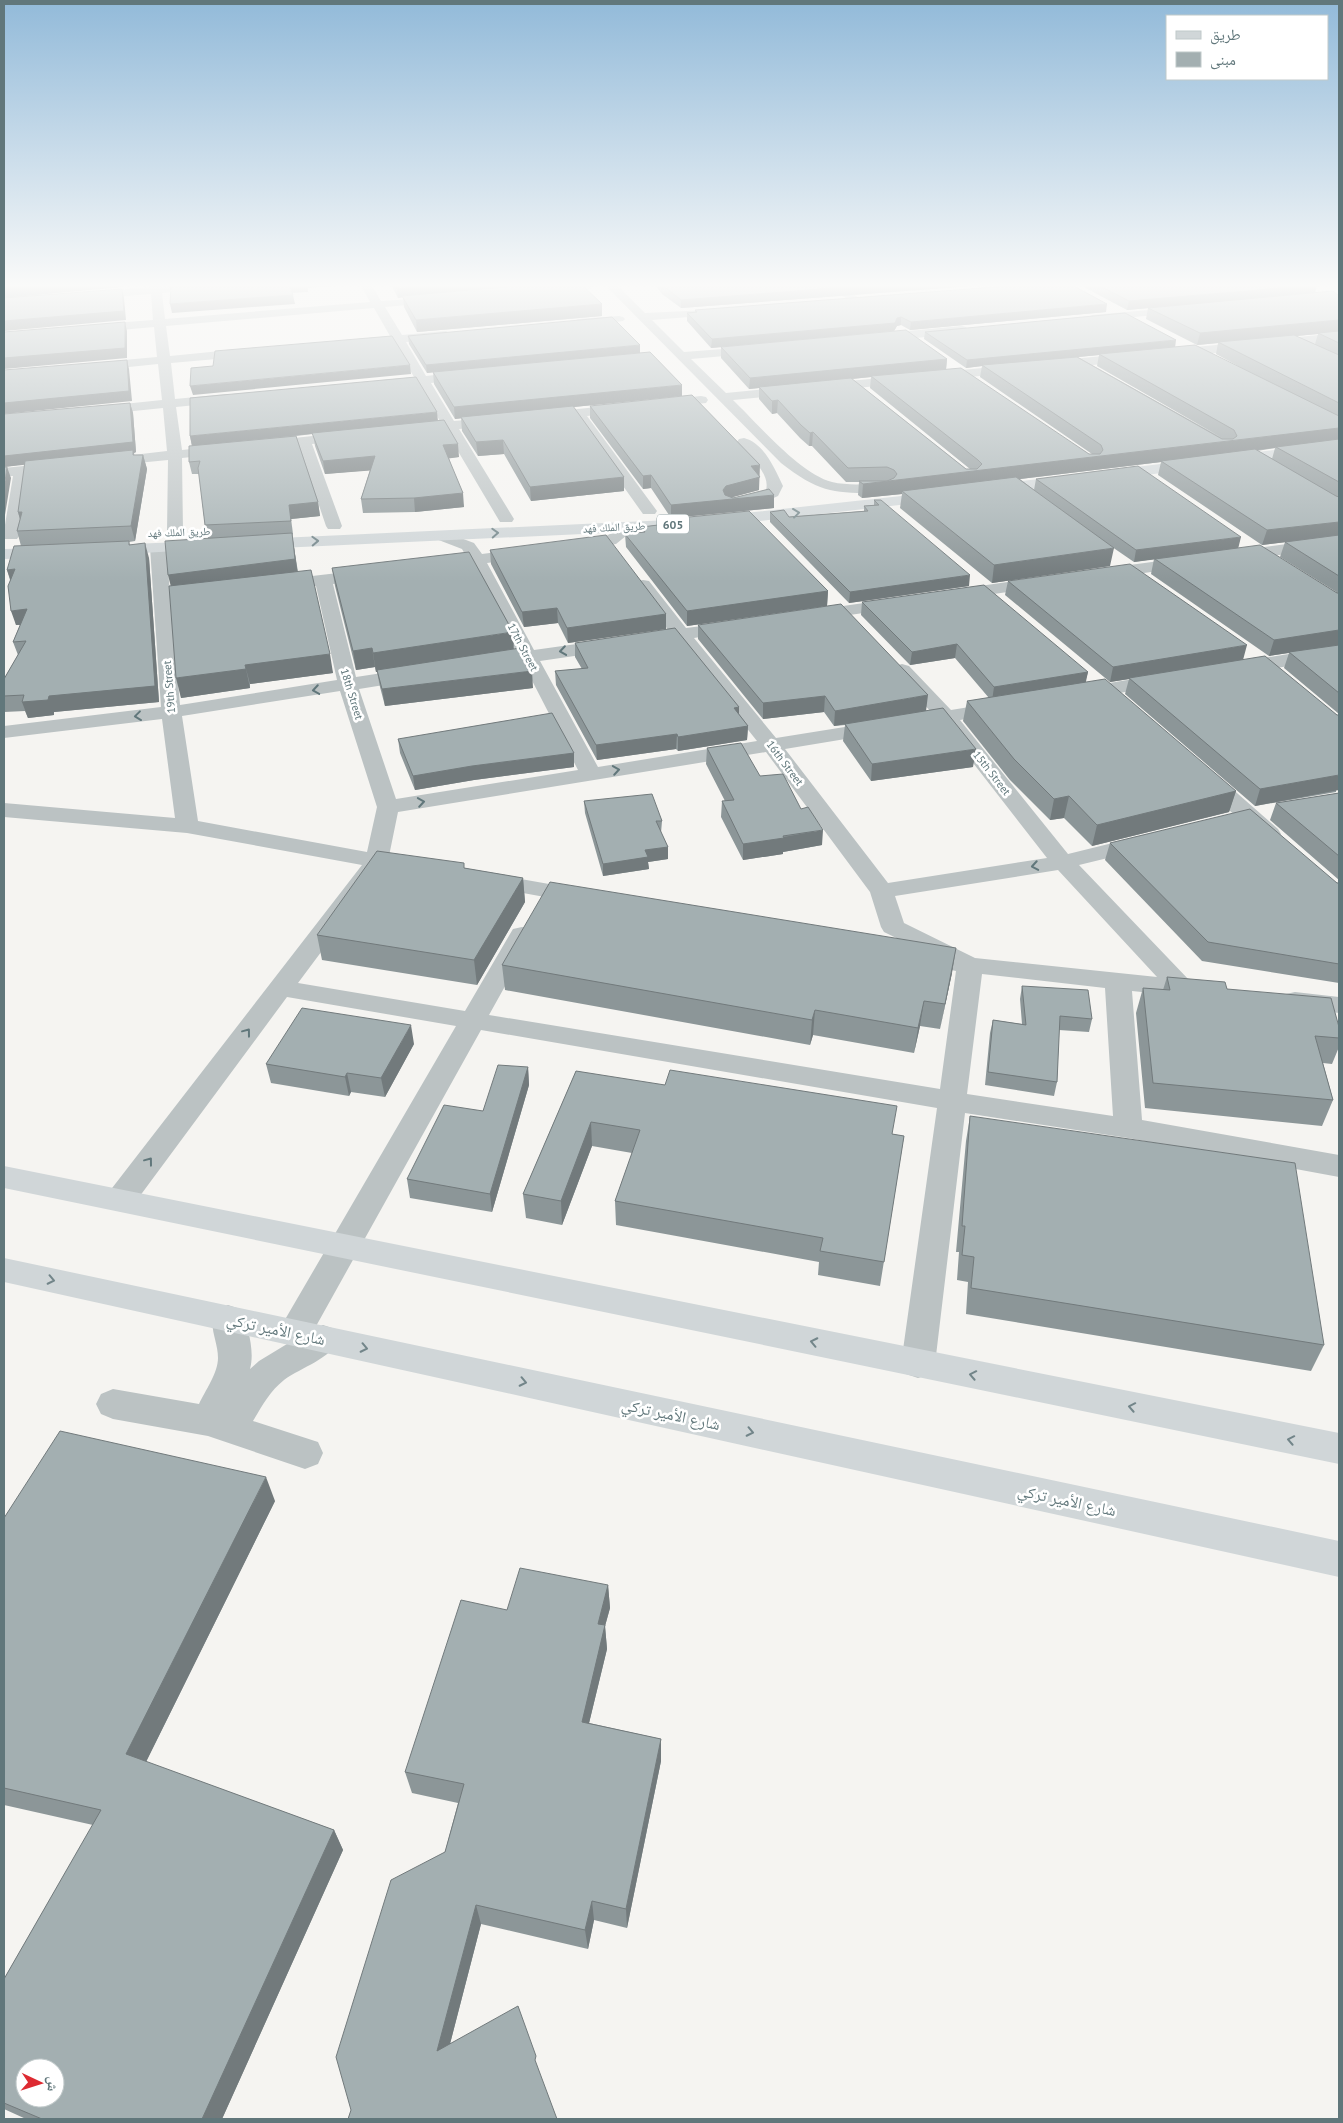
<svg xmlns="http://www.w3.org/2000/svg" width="1343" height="2123" font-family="'PT Sans','Noto Naskh Arabic',sans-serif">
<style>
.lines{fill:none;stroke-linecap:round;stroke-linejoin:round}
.minor{fill:#bbc2c3;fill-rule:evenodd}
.major{fill:#d0d6d8;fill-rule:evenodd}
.highway{fill:#d0d6d8;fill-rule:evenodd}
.wall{fill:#8c9698;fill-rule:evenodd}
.shaded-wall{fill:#727a7c}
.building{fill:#a3afb1;stroke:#727a7c;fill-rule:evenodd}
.oneway{stroke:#728589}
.oneway2{stroke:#61777b}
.labels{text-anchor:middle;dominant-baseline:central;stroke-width:5;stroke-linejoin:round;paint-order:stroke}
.far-street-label{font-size:11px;fill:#61777b;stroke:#fff}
.shield{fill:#fff;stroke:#90a0a3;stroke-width:1}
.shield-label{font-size:12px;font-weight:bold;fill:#61777b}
.near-street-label{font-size:16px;fill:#61777b;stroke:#fff}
</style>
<rect width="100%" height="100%" fill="#f5f4f1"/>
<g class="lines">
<path class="minor" d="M150,284H160L161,287L238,284L233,287L162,293L165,319L370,302L360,284H371L381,301L445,297L447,299L441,302L385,307L402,335L446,331L452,335L446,339L406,342L426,376L470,371L476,375L470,379L431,383L454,421L500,417L507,421L500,425L459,429L514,519L512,522H500L446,431L411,434L404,430L411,426L441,423L419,384L381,388L375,384L381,380L414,377L394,343L356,347L350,343L356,339L390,336L374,308L166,326L170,356L251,348L257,352L251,356L171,363L175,399L226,394L233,398L226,402L176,407L182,450L350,432L355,433L357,436L355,439L350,440L312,444L342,526L340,529H328L326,526L299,446L182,458L183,532L181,535H169L167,532L168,460L107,466L102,465L100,462L102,459L107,458L167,451L163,408L95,415L88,411L95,407L162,400L158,364L90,371L84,367L90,363L157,357L154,327L87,333L81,329L87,325L153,320L151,294L85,299L79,296L85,293L150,287Z
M577,284H591L593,287L588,290L546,293L541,290L546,287Z
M604,284H616L645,313L729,309L731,311L725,314L652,320L684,352L762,346L764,349L762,352L758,353L691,359L726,393L1339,333V341L733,400C757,423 800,474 832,482C849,486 868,484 886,483L891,485L894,488L891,491L886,493C836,493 822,495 781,463Z
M825,284H838L890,319L888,321H880Z
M1183,307L1189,310L1187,312L1092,321L1086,318L1092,315Z
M619,316L623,317L625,319L623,321L578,327L572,323L578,319Z
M962,326L966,327L968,330L966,333L875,342L869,338L875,334Z
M701,396L706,397L708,400L706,403L587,416L657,511L655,514H643L574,417L540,421L533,417L540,413Z
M744,438C764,443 775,469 783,486L778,496L769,500L736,508L731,506L728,503L731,500L766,490C771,472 746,454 737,442L739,439Z
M62,462L67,463L69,466L67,469L28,474L19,536L17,539H5L4,531L13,476H4V468Z
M629,522L635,524L637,527L616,544L573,551L567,549L565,546L567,543C579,540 593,541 604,537C613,534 619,525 629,522Z
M442,531L474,543L482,554L528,548L534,549L536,553L534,557L487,563L534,650L669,631L634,585L637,581L643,580L649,581L686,628L734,622L740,623L743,627L740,631L694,638L776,738L932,713L892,670L895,666L902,664L909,666L951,710L1000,702L1007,704L1010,708L1007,712L960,720L1068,854L1145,835L1153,837L1156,842L1153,847L1079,865L1190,981L1209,984L1213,990L1209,996L1200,998L1132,991L1142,1120L1339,1155V1177L1128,1138L965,1113L935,1364L930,1374L918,1378L906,1374L901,1364L937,1108L481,1030L315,1328L323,1325L335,1329L340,1339C330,1359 302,1367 284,1380C270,1391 262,1406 253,1421L318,1442L323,1453L318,1464L305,1469L208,1436L113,1419L101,1414L96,1404L101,1394L113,1389L199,1404C205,1391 218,1373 218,1358C218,1340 207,1326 216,1309L228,1305L240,1309C248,1324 255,1352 250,1369L259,1361L287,1344L283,1343L278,1333L283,1323L456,1026L287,997L131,1208L120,1211L109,1208L105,1200L109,1192L362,865L187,833L4,817V803L175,818L162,719L4,738V726L161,707L150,548L152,544H164L166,548L170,593L208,588L214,589L217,593L214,597L171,603L180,705L337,680L316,586L278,590L272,589L269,585L272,581L278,580L372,569L378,570L381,574L378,578L333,584L356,677L415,668L422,670L425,674L422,678L415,680L359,689L396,799L578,770L523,663L487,669L480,667L478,663L480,659L517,653L471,566L437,570L431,569L429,565L431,561L466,556L462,549L436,539L434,536L436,533ZM677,641L757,741L598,767L540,661ZM340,691L377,807L367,852L198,821L182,716ZM942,723L1047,858L888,883L785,749ZM766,752L870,892L881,927L884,932L917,948L907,951L903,956L907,961L956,971L940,1089L489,1015L534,934L531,929L522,927L513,929L510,934L465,1011L298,983L383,869L393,871L401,869L405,864L401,859L389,856L398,812ZM1058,870L1157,977L975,958L904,923L895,896ZM982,974L1105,988L1113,1116L967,1094Z
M1339,537V547L1234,561L1228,560L1226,556L1228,552L1234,551Z
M1189,557L1195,558L1197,562L1195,566L1100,579L1094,578L1091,574L1094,570L1100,569Z
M1043,577L1049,578L1052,582L1049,586L952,600L946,599L943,595L946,591L952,590Z
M899,598L905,599L908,603L905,607L808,621L802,620L799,616L802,612L808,611Z
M1339,646V658L1238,674L1231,672L1228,668L1231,664L1238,662Z
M1163,674L1170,676L1173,680L1170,684L1080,700L1073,698L1070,694L1073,690L1080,688Z
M1205,771L1213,772L1278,829L1281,834L1278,839L1270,841L1262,839L1197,782L1194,777L1197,772Z
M487,873L583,890L591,892L595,897L591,902L583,904L479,885L475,880L479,875Z
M1295,992L1339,997V1013L1286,1006L1282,1000L1286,994Z"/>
<path class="major" d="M4,1166L1339,1433V1464L4,1188Z
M4,1258L1339,1541V1577L4,1282Z"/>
<path class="highway" d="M1339,442V450L990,495L985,493L982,490L985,487L990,485Z
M938,492L943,494L946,497L943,500L690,529L258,549L252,547L250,544L252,541L258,539L690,519Z
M202,541L208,543L210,546L208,549L110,555L104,554L102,550L104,546L110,545Z
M50,548L56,549L58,553L56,557L4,559V549Z"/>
</g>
<path class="wall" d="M391,284H581L602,316L417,332L404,307L403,297L398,298Z
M654,284H998L681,308L662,294Z
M1078,284H1317L1315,292L1339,296V714L1284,668L1289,653L1269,656L1151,574L1154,559L1134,562L1102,540L1110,566L992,583L900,508L902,494L862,498L858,495L859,482H846L812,446H809L800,438L777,413L772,414L759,399V388L749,389L721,358V347L947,359L946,369L1089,454H1092L980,377L982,366L966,368L924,339L925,332L1175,347L1238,366L1216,354L1218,343L1197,345L1146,319L1148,308L1127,310ZM1318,334L1315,344L1296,336ZM1099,355L1097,366L1224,439L1078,357ZM871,377L870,388L970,469H966L852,379ZM1275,448L1272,459L1257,451ZM1161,462L1158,475L1262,545L1285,542L1280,557L1338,593L1238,548L1036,479L1034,490L1020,479Z
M695,310L1106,312L910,330L901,325L897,326L894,331L711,348L687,321V313L695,312Z
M408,336L640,353L468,369L682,396L573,407L624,491L531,501L504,454L478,456L462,431L461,418L455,419L434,384L433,372L427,373L409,344Z
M130,403L133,413L136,452L134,453V455H143L147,469L135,541L129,542L130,545L149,558L159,702L54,712V715L28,718L25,711L4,712V679L18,655L13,642L20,625H16L10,580L7,570L21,546L17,531L20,519L18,512L25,464L4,467Z
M590,406L759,476V490L732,497L774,508L671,518L651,488L643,489L590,418Z
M438,421L459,457L449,458L464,507L415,512L363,513L361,499L370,470L325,474L315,446L313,434L296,436L318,502L320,516L291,519L293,534L292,535L298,572L333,673L250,684V688L181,698L171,586L208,538L205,525L199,474H192L189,462L192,446L190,436Z
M874,500L969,586L849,603L770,522V512L789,517L864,511V506L874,505Z
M679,518L828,591L827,606L687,626L626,547L625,534L642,532V527L679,522Z
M490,550L666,614V629L568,643L558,623L524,627L491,564Z
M332,568L514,649L533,688L385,706L380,687L377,672H376L375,667L356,670L335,586Z
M1008,581L1243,659L1337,715L1336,792L1255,806L1125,694L1129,679L1110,682L1005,595Z
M862,602L1088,672L1085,682L1236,791L1229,812L1092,846L1064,818L1050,820L1010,780L963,721L967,701L989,698L955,658L910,665L861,615Z
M698,625L926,710L973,767L871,781L843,741L845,725L834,726L824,712L763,719L698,639Z
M575,643L739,707V714L748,726L747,740L678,751L676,749L597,760L556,685L555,671L582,669L575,657Z
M398,739L574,753V767L474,780L415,790L400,753Z
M707,748L760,776L801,809L822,845L783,852V854L743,860L721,817L722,801H725L706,764Z
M1339,793V880L1270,820L1276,803Z
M584,801L662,821L661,833L668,847V859L648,862L649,869L603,876L585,813Z
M1110,843L1339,883V983L1202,961L1105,860Z
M464,863V868L523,878L525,902L477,985L322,960L317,935Z
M502,965L952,973L940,1029L920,1026L914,1053L813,1035L810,1045L505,990Z
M1167,977L1227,989L1339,1027V1047L1332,1064L1323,1063L1333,1100L1322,1126L1145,1108L1136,1013L1143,988L1163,990Z
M1022,986L1092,1019L1089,1032L1059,1030L1057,1082L1054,1096L985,1085L990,1033L993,1020L1022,1024L1020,999Z
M414,1044L385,1097L351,1092L349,1096L271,1083L266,1064Z
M528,1067L529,1085L492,1212L410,1198L407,1179L483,1111Z
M576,1071L892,1134L904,1136L880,1286L818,1275L819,1262L616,1225L615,1201L632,1153L592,1146L562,1225L526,1218L523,1194Z
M970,1116L1324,1345L1311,1371L966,1314L968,1282L957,1280L959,1252H956L966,1141Z
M275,1501L146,1762L334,1830L343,1850L222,2119H26L4,2109V1979L93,1825L4,1805V1518Z
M608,1585L610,1608L605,1626L607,1649L589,1723L661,1739V1761L627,1928L594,1920L588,1949L481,1924L450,2044L539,2071L348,2119L445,1852L458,1803L412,1793L405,1772L507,1610Z"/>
<path class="shaded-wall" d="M51,284H123V287L4,298V288Z
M289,284H358L308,288V292L290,293Z
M454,284H562L402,296L403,297L398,298L397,289Z
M884,284H998L681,308V300Z
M1317,285L1315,293L1127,310L1129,301Z
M122,289L124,298L126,320L4,331V321Z
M293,295L295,304L172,313L170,304Z
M602,304V316L417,332L416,320Z
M1107,304L1106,312L910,330L911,322Z
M901,317V325L897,326L894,331L711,348L712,339Z
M1339,320V332L1220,343L1218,342V343L1197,345L1200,333Z
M125,322L127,331V358L4,369V358Z
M1176,340L1175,348L1099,354V355L984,366L982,365V366L966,368L967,360Z
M640,345V353L427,373L426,365Z
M947,359L946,370L871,376V377L760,388L759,387V388L749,389L750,378Z
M127,360L129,369L132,401L4,414V403Z
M410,365L411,374L193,395L190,386Z
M682,385V396L455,419L454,407Z
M778,400L777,413L772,414V401Z
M130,403L133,413L136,452L134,453L137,469L133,453L4,467V456Z
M437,412L438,421L192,446L190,436Z
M1339,428V441L1276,447L1275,448L1162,462L1161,461V462L905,493L902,491V494L862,498L863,484Z
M813,432L812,446H809L810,433Z
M503,440L504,454L478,456L476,442Z
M458,444L459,457L445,459L443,445Z
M143,455L147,469L135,541L131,526Z
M375,456L377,470L325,474L323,461Z
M760,465L759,490L726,499L774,495V508L671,518V505L723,490L726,486L751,466Z
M7,467L11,478L4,521V489Z
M651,475V488L643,489V476Z
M624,477V491L531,501L530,487Z
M463,493L464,507L415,512L414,498Z
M318,502L320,516L291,519L293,534L289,505Z
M18,512H22V527Z
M1339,522V536L1262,545L1267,530Z
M292,533L298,575L172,591L168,575Z
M1241,537L1238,549L1134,562L1136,550Z
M145,543L149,558L159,702L54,712V715L28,718L22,702L49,696Z
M1114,548L1110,566L992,583L994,565Z
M15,569L12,584L7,570Z
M970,575L969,586L849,603L850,592Z
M828,591L827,606L687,626V611Z
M557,608L558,623L524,627L522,612Z
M27,609L31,624L16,625L11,611Z
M666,614V629L568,643L567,628Z
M1339,630V645L1269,656L1274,640Z
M513,632L514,651L376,672L373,653Z
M957,644L955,658L910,665L912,652Z
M1247,645L1243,660L1129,678V679L1110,682L1113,667Z
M372,648L375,667L356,670L353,651Z
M330,654L333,673L250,684L245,665Z
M246,669L250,688L181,698L176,678Z
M532,671L533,688L385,706L382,689Z
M1088,672L1085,686L992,701L994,687Z
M928,695L926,711L834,726L835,711Z
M825,696L824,712L763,719V703Z
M739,707V721L734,708Z
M748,726L747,740L678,751V737Z
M677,734L676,749L597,760L596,745Z
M976,749L973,767L871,781L872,764Z
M574,753V767L474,780L415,790L413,776L472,766Z
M1339,775V790L1255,806L1260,789Z
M1236,791L1229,812L1092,846L1097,825Z
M1069,796L1064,818L1050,820L1054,799Z
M823,830L822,845L783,852V854L743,860V844Z
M668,847V859L648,862L649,869L603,876V864L645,850Z
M523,878L525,902L477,985L474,960Z
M956,948L952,973L940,1029L945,1004Z
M924,1001L920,1026L914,1053L918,1028Z
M815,1010L813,1035L810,1045L812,1020Z
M411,1025L414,1044L385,1097L381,1078Z
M528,1067L529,1085L492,1212L490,1194Z
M347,1073L351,1092L349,1096L345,1077Z
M591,1122L592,1146L562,1225L561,1201Z
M266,1477L275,1501L139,1776L126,1754Z
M608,1585L610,1608L605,1626L607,1649L584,1744L582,1722L598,1624Z
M661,1739V1761L627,1928L626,1909Z
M334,1830L343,1850L222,2119H202Z
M592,1901L594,1920L588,1949L585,1930Z
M476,1905L481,1924L444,2067L437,2051Z"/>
<path class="building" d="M4,284H51L4,288Z
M181,284H289L293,295L170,304L171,285Z
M395,284H454L397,289Z
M539,284H581L602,304L416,320L402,296Z
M661,284H884L681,300Z
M1034,284H1070L1107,304L911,322L901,317L897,318L895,323L712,339L687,313L697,312L695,310Z
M1096,284H1317V285L1129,301Z
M122,289L124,311L4,321V298Z
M1333,291L1339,296V320L1200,333L1148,308Z
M1125,313L1176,340L967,360L925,332Z
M612,317L640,345L426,365L408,336Z
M125,322V348L4,358V332Z
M906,330L947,359L750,378L721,347Z
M1339,331V343L1318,333Z
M1294,335L1339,355V403L1218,342Z
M392,336L410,365L190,386L191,368L213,366L215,351Z
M1195,345L1339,416V428L863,484L859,481H887L894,478L897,474L894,470L887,467L848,468L813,432L810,433L801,425L778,400L772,401L759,387L851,378L966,469H977L982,464L978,460L871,376L961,368L1089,454H1100L1103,450L1101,445L982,365L1077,357L1222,439H1233L1237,436L1234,430L1099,354Z
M650,352L682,385L454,407L433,372Z
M127,360L129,391L4,403V370Z
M416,377L437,412L190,436V398Z
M692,395L760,465L751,466L760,477L726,486L723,490L725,495L733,498L769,489L774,495L671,505L651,475L643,476L590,406Z
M130,403L133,442L4,456V414Z
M573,406L624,477L530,487L503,440L476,442L461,417Z
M444,420L458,444L443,445L463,493L414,498L361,499L375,456L323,461L312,433Z
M296,436L318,502L289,505L291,521L205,525L198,468L200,461L189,462V446Z
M1339,439V482L1276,447Z
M1255,449L1336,496L1339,497V522L1267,530L1161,461Z
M133,450V455H143L131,526L17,531L22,512H18L25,461Z
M1138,466L1241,537L1136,550L1036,479Z
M4,467H7L4,489Z
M1016,477L1114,548L994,565L902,491Z
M874,500H881L970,575L850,592L770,512L784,510L789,517L868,511L864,506L879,505Z
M749,511L828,591L687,611L625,534L645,532L642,527L682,522L679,518Z
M292,533L295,559L168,575L165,541Z
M606,535L666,614L567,628L557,608L522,612L490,550Z
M1339,535V576L1285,542Z
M129,541V545L145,543L155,686L49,696L48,700L22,702L24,695L4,696V679L26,641L13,642L27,609L11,611L8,586L15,569L7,570L14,546Z
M1260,545L1337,593H1339V630L1274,640L1155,559Z
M469,552L513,632L373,653L372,648L353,651L332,568Z
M1130,564L1247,645L1113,667L1008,581Z
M311,570L330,654L245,665L246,669L176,678L169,586Z
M984,585L1088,672L994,687L957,644L912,652L862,602Z
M841,604L928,695L835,711L825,696L763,703L698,625Z
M675,628L739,707L734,708L748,726L678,737L677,734L596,745L555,671L588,668L575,643Z
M1339,645V693L1289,652Z
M520,648L532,671L382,689L377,670Z
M1265,656L1337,715H1339V775L1260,789L1129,678Z
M1105,679L1236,791L1097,825L1069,796L1054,799L1014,759L967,701Z
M943,708L976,749L872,764L845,724Z
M552,713L574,753L472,766L413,776L398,739Z
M741,743L760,776L783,774L801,809L808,807L823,830L783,836L784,838L743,844L722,801L734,800L707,748Z
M1339,793V856L1276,803Z
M652,794L662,821H656L668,847L645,850L648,857L603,864L584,801Z
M1250,809L1337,883H1339V964L1208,942L1110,843Z
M377,851L464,863V868L523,878L474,960L317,935Z
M550,882L956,948L945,1004L924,1001L918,1028L815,1010L812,1020L502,965Z
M1167,977L1225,982L1227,989L1331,998L1339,1027V1038L1315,1036L1333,1100L1153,1083L1143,988L1170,990Z
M1022,986L1088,990L1092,1019L1060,1016L1057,1082L988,1072L993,1020L1026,1025Z
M302,1008L411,1025L381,1078L347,1073L345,1077L266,1064Z
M498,1065L528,1067L490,1194L407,1179L444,1105L483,1111Z
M670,1070L897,1106L892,1134L904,1136L884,1262L820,1251L823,1238L615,1201L640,1130L591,1122L561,1201L523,1194L576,1071L665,1085Z
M970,1116L1295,1163L1324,1345L971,1288L974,1257L962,1255L965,1226H962Z
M60,1431L266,1477L126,1754L334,1830L202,2119H42L4,2103V1979L101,1810L4,1788V1518ZM25,2068H55V2098H25Z
M520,1568L608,1585L598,1624L605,1625L582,1722L661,1739L626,1909L592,1901L585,1930L476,1905L437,2051L518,2006L536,2056L535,2060L557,2119H348L351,2110L336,2057L391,1880L445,1852L464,1784L405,1772L461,1600L507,1610Z"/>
<defs><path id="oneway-chevron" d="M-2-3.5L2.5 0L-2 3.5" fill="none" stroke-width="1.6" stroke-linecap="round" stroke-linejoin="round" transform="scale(1.25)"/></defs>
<g class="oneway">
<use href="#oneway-chevron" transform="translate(796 513) rotate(-7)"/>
<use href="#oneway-chevron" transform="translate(495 533) rotate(-3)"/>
<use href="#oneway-chevron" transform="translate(315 541) rotate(-2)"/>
<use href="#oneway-chevron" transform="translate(51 1280) rotate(12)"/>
<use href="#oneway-chevron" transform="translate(814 1342) rotate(-168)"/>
<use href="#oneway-chevron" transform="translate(364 1348) rotate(12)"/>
<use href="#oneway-chevron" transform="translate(973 1375) rotate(-169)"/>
<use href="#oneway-chevron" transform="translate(523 1382) rotate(12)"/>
<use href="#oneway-chevron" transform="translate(1132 1407) rotate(-169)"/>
<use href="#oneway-chevron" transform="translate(750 1432) rotate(12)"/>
<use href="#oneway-chevron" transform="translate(1291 1440) rotate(-169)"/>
</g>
<g class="oneway2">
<use href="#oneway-chevron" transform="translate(563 651) rotate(172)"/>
<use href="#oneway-chevron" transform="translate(316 690) rotate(171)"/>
<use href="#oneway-chevron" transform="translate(138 716) rotate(173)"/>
<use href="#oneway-chevron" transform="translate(616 770) rotate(-9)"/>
<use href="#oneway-chevron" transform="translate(421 802) rotate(-9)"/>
<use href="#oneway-chevron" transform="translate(1035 866) rotate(170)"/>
<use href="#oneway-chevron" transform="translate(247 1032) rotate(-53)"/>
<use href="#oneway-chevron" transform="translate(149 1161) rotate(-53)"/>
</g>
<linearGradient id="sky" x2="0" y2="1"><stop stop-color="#92bad9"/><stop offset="0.49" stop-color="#fafaf9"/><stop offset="1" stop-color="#fafaf9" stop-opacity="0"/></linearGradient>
<rect width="1343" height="582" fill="url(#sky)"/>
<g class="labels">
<g class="far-street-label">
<text transform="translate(614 527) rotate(-3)">طريق الملك فهد</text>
<text transform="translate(179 532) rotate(-2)">طريق الملك فهد</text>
<text transform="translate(523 647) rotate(62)">17th Street</text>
<text transform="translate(169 687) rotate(-95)">19th Street</text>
<text transform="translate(352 694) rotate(73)">18th Street</text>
<text transform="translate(785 763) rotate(53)">16th Street</text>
<text transform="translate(992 773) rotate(52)">15th Street</text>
</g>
<rect class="shield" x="657" y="514.5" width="32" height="19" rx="4"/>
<g class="shield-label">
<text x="673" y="524">605</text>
</g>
<g class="near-street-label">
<text transform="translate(276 1329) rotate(12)">شارع الأمير تركي</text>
<text transform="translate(671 1414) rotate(12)">شارع الأمير تركي</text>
<text transform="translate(1067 1500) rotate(12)">شارع الأمير تركي</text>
</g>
</g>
<rect width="1343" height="2123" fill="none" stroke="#61777b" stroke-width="10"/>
<rect x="1166" y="15" width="162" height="65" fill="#ffffff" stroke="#c0c9ca"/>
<rect x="1176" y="31" width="25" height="8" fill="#d0d6d8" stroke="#c0c9ca"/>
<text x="1210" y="40" font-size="15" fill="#61777b">طريق</text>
<rect x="1176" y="52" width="25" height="15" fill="#a3afb1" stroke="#c0c9ca"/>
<text x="1210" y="65" font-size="15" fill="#61777b">مبنى</text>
<g transform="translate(40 2083) rotate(94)"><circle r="24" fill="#ffffff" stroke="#c0c9ca"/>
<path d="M0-4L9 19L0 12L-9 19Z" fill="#dd2a31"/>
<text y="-8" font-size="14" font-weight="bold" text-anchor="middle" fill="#61777b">ش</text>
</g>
</svg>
